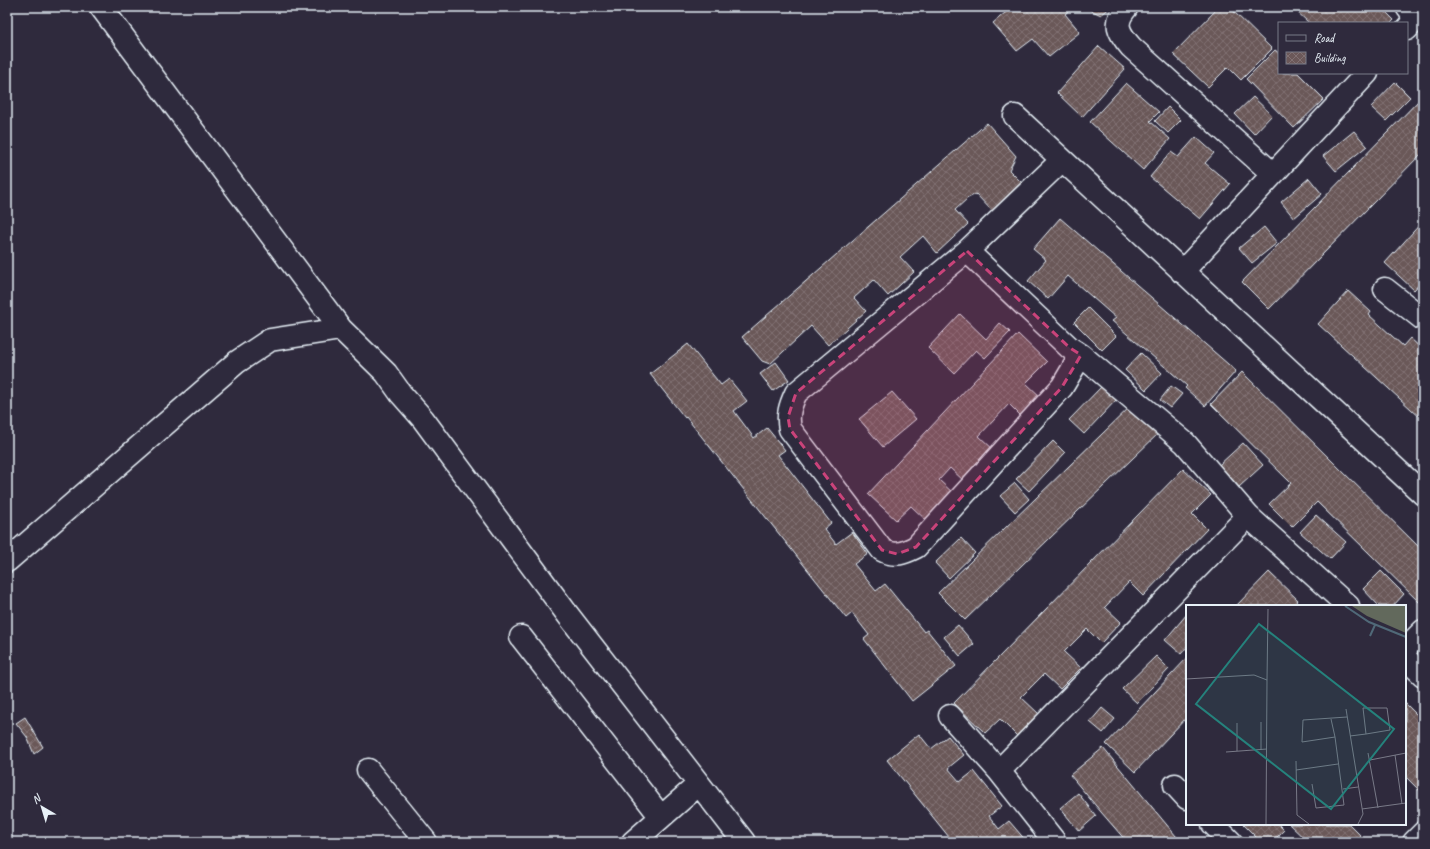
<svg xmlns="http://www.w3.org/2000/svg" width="1430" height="849" font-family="Caveat,sans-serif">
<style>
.building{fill:url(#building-cross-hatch);stroke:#e8f1f8}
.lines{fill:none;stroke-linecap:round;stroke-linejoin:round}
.minor-casing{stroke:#e8f1f8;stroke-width:25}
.minor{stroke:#2f2a3d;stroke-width:22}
.marked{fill:#ca437a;fill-opacity:0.2;stroke:#ca437a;stroke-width:3;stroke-dasharray:8 5;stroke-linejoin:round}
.inset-river{fill:none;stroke:#506978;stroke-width:2}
.inset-road{fill:none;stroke:#797a88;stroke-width:1}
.view{fill:#25827c;fill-opacity:0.15;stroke:#25827c;stroke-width:2}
.inset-edge{fill:none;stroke:#e8f1f8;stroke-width:2}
</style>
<defs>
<pattern id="building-cross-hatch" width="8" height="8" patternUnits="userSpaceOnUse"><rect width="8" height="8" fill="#6b5859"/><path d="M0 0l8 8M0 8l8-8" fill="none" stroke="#807072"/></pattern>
</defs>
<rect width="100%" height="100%" fill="#2f2a3d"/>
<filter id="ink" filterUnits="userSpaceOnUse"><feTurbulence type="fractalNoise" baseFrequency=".025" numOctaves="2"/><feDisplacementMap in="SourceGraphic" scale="8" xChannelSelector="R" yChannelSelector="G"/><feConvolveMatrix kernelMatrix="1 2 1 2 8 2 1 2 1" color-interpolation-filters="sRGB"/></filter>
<g filter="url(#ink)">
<path class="building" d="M1012,7H1073L1065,14L1080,32L1049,57L1033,39L1017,51L993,23Z
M1084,7H1111L1101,15Z
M1219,7H1229L1272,49L1241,80L1228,67L1208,87L1173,54Z
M1292,7H1381L1394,20L1391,23H1309Z
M1099,46L1125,69L1082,117L1057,93Z
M1275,50L1279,53V73H1298L1324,99L1294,128L1246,79Z
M1395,82L1410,97L1386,121L1371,107Z
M1126,83L1159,112L1150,121L1170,139L1143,170L1090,122Z
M1423,96V152L1269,309L1242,282Z
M1253,97L1272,115L1254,134L1235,114Z
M1168,107L1181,120L1168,133L1155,121Z
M987,123L1016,156L1009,170L1022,183L993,212L976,194L968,198L955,210L968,224L937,253L923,236L900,257L914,272L888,296L874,280L854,298L866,311L828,345L811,326L770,364L762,361L742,337Z
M1354,131L1367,146L1336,171L1323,156Z
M1196,137L1214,153L1205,163L1230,184L1200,219L1150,177L1171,152L1178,157Z
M1309,178L1322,194L1294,218L1281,202Z
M1060,218L1236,371L1205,406L1185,388L1187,386L1112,321L1116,318L1068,276L1048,299L1028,281L1046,260L1033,249Z
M1423,221V280L1414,290L1385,263Z
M1264,227L1277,243L1252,263L1239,248Z
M1348,291L1371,312L1369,315L1403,346L1410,338L1423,350V420L1318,324Z
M1088,308L1116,336L1102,350L1074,322Z
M960,314L986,339L1000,323L1010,332L985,358L976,350L954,373L928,348Z
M1018,334L1047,362L1026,383L1043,399L1024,419L1009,404L979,436L995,451L965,482L950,468L939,480L954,494L928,522L911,506L896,520L868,494Z
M688,344L721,385L729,379L747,401L734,411L754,438L767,428L785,450L778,455L831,523L824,529L836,544L852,532L868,554L854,564L876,591L885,584L924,632L927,630L956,666L912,701L864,639L869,635L852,613L846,618L686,417L685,418L650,374Z
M1141,353L1162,373L1146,390L1125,370Z
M776,362L789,380L773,391L760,374Z
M1242,372L1423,551V598L1419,602L1317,502L1292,527L1269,504L1291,483L1211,404Z
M1103,385L1117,399L1084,434L1069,420Z
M1171,386L1182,394L1170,408L1160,400Z
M892,392L916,419L883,447L859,419Z
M1134,403L1161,431L965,620L938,593Z
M1053,441L1065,453L1029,491L1016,479Z
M1243,443L1263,465L1239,487L1219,465Z
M1183,469L1211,495L1192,514L1207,529L1143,596L1129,582L1105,607L1121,622L1101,643L1087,629L1064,652L1081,668L1060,689L1044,674L1021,697L1039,714L1017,736L1000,719L985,733L954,703Z
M1015,483L1029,499L1015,512L1000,496Z
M1316,515L1346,542L1330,559L1300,532Z
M961,538L975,553L949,578L935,563Z
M1381,571L1404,594L1393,606H1379L1363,589Z
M1269,572L1298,600L1292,606H1236Z
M1187,614V647L1181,654L1165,640Z
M958,625L974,644L960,656L944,637Z
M1156,656L1169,669L1137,703L1122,689Z
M1187,658V717L1135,772L1106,744Z
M1405,703L1418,716L1423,711V790L1421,792L1405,776Z
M1102,708L1115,719L1103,733L1090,722Z
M25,717L43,747L34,754L27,737L16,723Z
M919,734L931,749L948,736L964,755L948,768L960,782L974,771L1002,806L989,816L999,829L1009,821L1027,842H953L887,760Z
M1103,748L1181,842H1127L1101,812L1070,775Z
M1078,793L1096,816L1079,831L1060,808Z
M1243,824H1278L1284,830L1272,842H1261Z
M1289,824H1349L1367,842H1308Z"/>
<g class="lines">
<defs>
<path id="minor" d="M101,7L341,329
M1127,7C1113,23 1118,32 1131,47L1273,174
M1407,29C1414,22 1414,15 1407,7
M1015,116L1423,494
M967,251L1070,348L1081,355L1062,387L916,547C904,553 895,557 882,550L790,429C787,415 790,406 796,393L967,251L1061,161
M1182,272L1367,73
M1385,289L1423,319
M1081,355L1185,443L1248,516L1348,606
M7,561L237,362L270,340L341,329L386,373L401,394L423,419L568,615L744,842
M521,637L661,817
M1405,649L1423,631
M1405,658L1423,675
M950,716L999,771L1055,842
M368,770L426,842
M999,771L1248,516
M1175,785L1187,798
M1213,824L1231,842
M633,842L699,784
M1414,842L1423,833"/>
</defs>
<use href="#minor" class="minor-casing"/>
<use href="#minor" class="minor"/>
</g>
</g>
<path class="marked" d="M967,251L1070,348L1081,355L1062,387L916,547L897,554L882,550L790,429L788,417L796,393Z"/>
<g transform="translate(1186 605)">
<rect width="220" height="220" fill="#2f2a3d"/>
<path d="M166,1H220V28L181,11Z" fill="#62695c"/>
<path class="inset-river" d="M159,1L183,17L220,32M184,31L189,20"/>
<path class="inset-road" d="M0,74L68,70L81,75L80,219M81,75L82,4M160,104L177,209L172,219M145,114L149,132L116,137L117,115L161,112M51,118V146M164,131L180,129L204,125L201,103H177L180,129M75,145V117M40,147L81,144M182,148L192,203M209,150L216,199M184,155L220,148M110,156L111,210L123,219M110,165L152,159M126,179L130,203L158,200L149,132M157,184L172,182M176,204L220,198"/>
<path class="view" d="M73,19L208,124L145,204L10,99Z"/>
<rect width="220" height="220" class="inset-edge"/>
</g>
<rect width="1430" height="849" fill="none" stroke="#2f2a3d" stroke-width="24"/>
<rect x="12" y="12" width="1406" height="825" fill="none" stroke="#e8f1f8" stroke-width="1.5" filter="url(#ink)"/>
<rect x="1278" y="22" width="130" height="52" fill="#2f2a3d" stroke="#797a88"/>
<rect x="1286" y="35" width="20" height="6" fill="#2f2a3d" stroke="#797a88"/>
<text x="1314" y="42" font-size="12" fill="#e8f1f8">Road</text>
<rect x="1286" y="52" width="20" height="12" fill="url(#building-cross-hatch)" stroke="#797a88"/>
<text x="1314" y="62" font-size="12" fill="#e8f1f8">Building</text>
<g transform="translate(42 807) rotate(322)" stroke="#2f2a3d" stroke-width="3" paint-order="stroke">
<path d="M0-3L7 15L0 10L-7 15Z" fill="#e8f1f8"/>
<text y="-6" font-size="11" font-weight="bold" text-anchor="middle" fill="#e8f1f8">N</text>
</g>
</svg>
